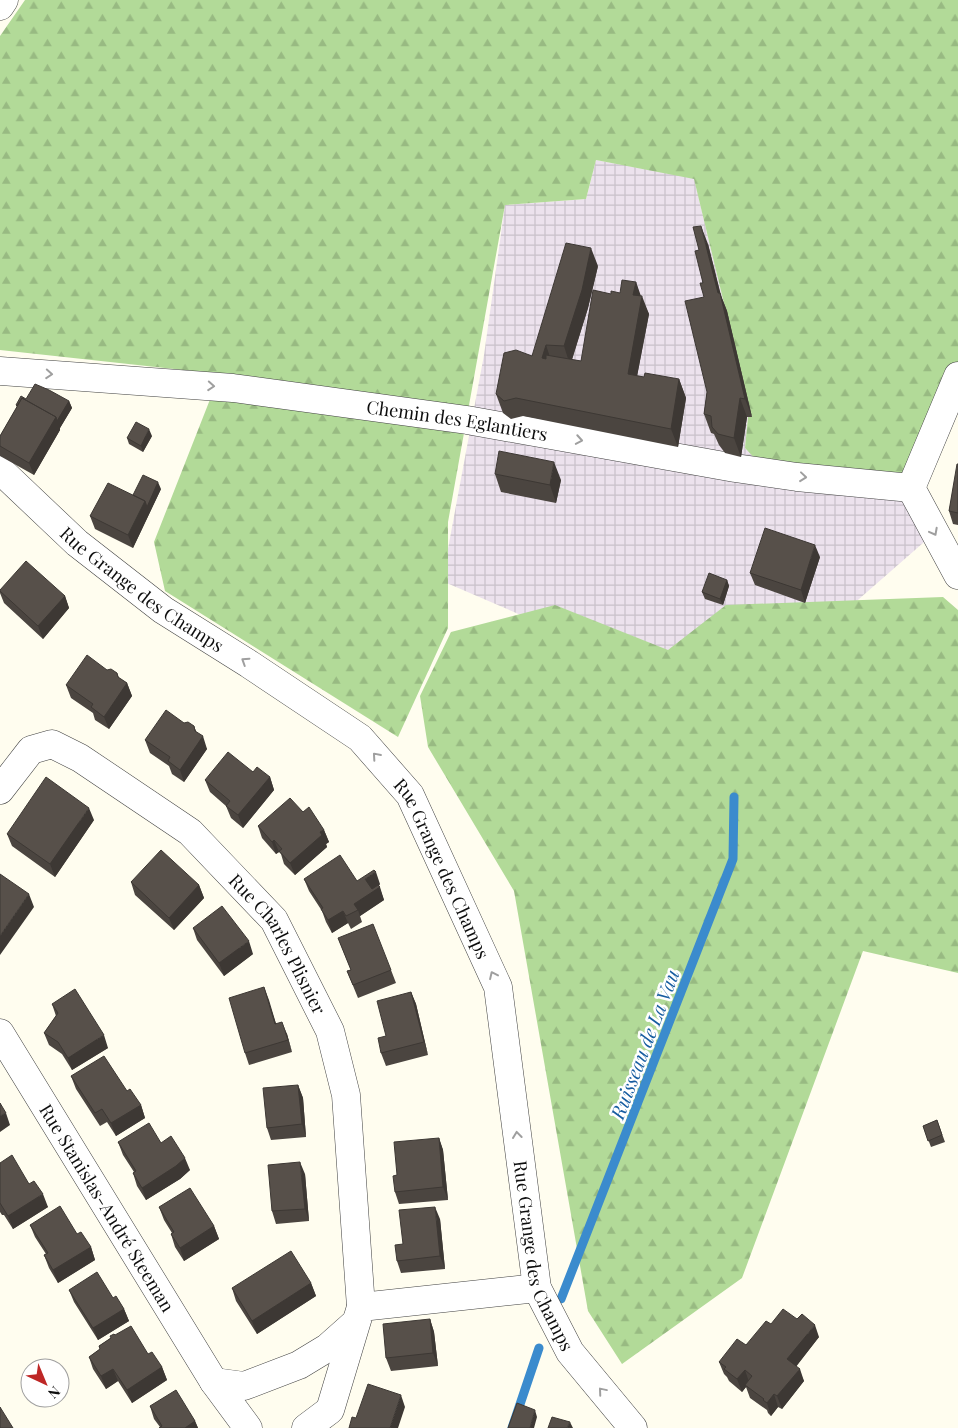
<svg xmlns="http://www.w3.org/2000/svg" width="958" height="1428" font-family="'Playfair Display',serif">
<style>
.industrial{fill:url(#industrial-grid)}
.forest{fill:url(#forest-firs)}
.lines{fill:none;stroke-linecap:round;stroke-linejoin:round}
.stream{stroke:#3b8bcd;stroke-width:9}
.minor-casing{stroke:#414141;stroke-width:29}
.minor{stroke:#fff;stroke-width:28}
.wall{fill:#4b4540}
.shaded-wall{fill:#3d3834}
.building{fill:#57504a;stroke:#3d3834}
.oneway{stroke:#9f9f9f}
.labels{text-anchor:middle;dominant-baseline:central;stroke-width:5;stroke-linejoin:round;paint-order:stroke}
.street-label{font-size:18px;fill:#0e0e0e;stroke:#fff}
.water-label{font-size:19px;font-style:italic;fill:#175da0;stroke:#fff}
</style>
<defs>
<pattern id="industrial-grid" width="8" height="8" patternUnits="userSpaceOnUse" patternTransform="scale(1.25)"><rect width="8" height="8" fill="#ece2ed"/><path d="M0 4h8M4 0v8" fill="none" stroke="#c9c1ca"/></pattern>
<pattern id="forest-firs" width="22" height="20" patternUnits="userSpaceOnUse" patternTransform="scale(1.25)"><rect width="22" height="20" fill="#b2da98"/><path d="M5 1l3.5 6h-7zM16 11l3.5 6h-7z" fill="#98ba82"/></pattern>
</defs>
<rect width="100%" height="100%" fill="#fffdef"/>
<path class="industrial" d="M596,160L694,178L749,408L745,448L763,467L907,496L931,536L819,634L690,688L442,581L484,355L505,205L586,199Z"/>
<path class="forest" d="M25,0H958V383L907,496L763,467L745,448L749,407L694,179L596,160L586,199L505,205L448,522V628L398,737L165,591L154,542L220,374L0,350V36Z
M943,597L958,610V973L863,951L742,1278L622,1364L588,1311L514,891L428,747L420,696L451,632L555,605L668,650L726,605Z"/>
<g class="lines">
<path class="stream" d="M561,1299L733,859L734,797
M512,1428L539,1348"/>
<defs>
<g id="minor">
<path d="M0,6L4,0"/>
<path id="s1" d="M0,371L233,388L467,420L735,468L797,477L911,488"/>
<path d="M958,376L911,488L958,575"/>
<path id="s2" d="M0,470L77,543L163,610L249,664L360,738L410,795L498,987L537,1288L570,1352L633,1428"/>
<path id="s3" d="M0,790L31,750L52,744L80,758L190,832L274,920L330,1031L346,1095L361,1307"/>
<path id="s4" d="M0,1033L214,1382L248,1428"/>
<path d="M214,1382L244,1386L299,1365L327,1348L354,1324"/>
<path d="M306,1428L330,1410L361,1307L537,1288"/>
</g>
</defs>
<use href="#minor" class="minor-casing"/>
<use href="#minor" class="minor"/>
</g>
<path class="wall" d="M708,244L720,293L727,311L752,417H747L741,457L725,453L719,445L714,434L711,433L704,414L707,392L704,297L699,250Z
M598,266L588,308L572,360L581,361L611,294L620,293L636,282L640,296L649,314L637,376L644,377L679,379L686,398L678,447L523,416L511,419L503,413L496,394L532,356Z
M26,399L69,401L72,408L60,428V430L34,475L0,456V436L17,407L16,405Z
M152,436L143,452L129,444L127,438Z
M958,464V525L953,524L949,511Z
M495,474L561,480L556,503L501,492Z
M161,489L133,548L95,529L90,516L133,495Z
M820,557L805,603L755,585L750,573Z
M727,580L729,586L723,605L705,599L702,592Z
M0,590L65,596L69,608L43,639L4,603L0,593Z
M107,670L117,673L119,678L127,683L132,696L109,729L95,720L93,713L71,698L66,685Z
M184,723L194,726L196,732L207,749L184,782L172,774L169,766L150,753L145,740Z
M253,772L270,777L274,790L243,828L231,818L226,806L210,792L205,780Z
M303,812L324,830L329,842L326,844L327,847L295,875L284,864L281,854L279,852L276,854L262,838L258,826Z
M94,820L55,877L12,846L7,834Z
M304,879L357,881L380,884L379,886L384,900L360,916L362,922L351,929L348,923L332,933L326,922L322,911L309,891Z
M131,882L199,885L204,898L174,930L135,895Z
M193,928L253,954L224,976L197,940Z
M338,938L391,970L396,983L358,998L347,971L351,970Z
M264,987L276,1024L287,1034L292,1052L249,1065L245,1053Z
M411,992L416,1004L428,1055L386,1066L381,1053L386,1036Z
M52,1004L108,1048L72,1070L62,1054L49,1045L44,1033L56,1016Z
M71,1076L127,1091L141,1105L145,1118L116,1136L107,1122L100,1126L76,1089Z
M298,1085L303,1098L306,1137L271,1140L267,1128Z
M937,1120L945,1142L931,1147L923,1126Z
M439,1138L443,1150L448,1200L399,1204L395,1192L397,1175Z
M118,1142L161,1143L190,1170L180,1179L146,1200L137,1186L133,1173L134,1172L123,1155Z
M0,1163L29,1184L48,1207L13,1229L4,1215H2L0,1212Z
M305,1174L309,1221L276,1224L272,1211Z
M159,1207L214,1226L219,1239L184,1261L175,1247L171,1234L172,1233L164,1220Z
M440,1219L445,1269L401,1273L397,1261Z
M30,1225L77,1234L91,1247L95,1260L58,1283L49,1268L44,1255L46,1254L35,1237Z
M311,1283L316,1296L257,1334L236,1301L232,1288Z
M69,1290L113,1298L124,1309L129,1321L98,1340L74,1302Z
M430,1319L434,1332L438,1366L391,1371L386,1358Z
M771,1324L819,1337L796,1366L804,1381L782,1409L778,1407L771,1416L768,1413L767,1410L750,1398L746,1387L742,1392L729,1381L727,1377L724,1374L719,1362L746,1345Z
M115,1335L148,1354L162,1367L167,1380L132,1403L118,1381L106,1389L93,1369L89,1357L100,1349L99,1346Z
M150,1406L195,1421L198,1428H159L160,1427L154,1419Z"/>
<path class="shaded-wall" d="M701,226L708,244L725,311L718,293Z
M591,248L598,266L588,308L570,365L564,346Z
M636,282L642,299V296L649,314L634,392L628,374L633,295Z
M720,293L727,311L752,417L745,399Z
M546,345L552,363L542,358Z
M679,379L686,398L678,447L671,429Z
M740,398L747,417L741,457L734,438Z
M69,401L72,408L60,428V430L34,475L29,463L56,417Z
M149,429L152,436L143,452L141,446Z
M554,462L561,480L556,503L550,485Z
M158,482L161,489L133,548L128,535L145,501Z
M815,545L820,557L805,603L801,590Z
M727,580L729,586L723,605L720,599Z
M65,596L69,608L43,639L38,626Z
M127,683L132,696L109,729L104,717Z
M194,726L199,739L203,736L207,749L184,782L180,770L195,731Z
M270,777L274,790L243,828L238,815Z
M89,808L94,820L55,877L50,864Z
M324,830L329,842L326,844L327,847L295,875L290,863L320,832Z
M274,840L279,852L276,854L272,842Z
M376,872L380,884L370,891L365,879Z
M199,885L204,898L174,930L169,918Z
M380,887L384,900L360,916L358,910L354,904Z
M29,894L34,907L0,955V936Z
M343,911L348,923L332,933L328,920Z
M249,941L253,954L224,976L219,963Z
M264,987L269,1000L280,1037L275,1024Z
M411,992L416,1004L428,1055L424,1042Z
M282,1022L287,1034L292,1052Z
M104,1035L108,1048L72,1070L68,1058Z
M298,1085L303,1098L306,1137L302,1124Z
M141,1105L145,1118L116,1136L111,1123Z
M6,1113L10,1125L0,1132V1116Z
M439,1138L443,1150L448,1200L443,1187Z
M185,1158L190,1170L180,1179L146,1200L142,1188Z
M300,1162L305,1174L309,1221L305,1209Z
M43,1194L48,1207L13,1229L8,1216Z
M435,1207L440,1219L445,1269L440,1256Z
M214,1226L219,1239L184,1261L180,1248Z
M91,1247L95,1260L58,1283L53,1270Z
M311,1283L316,1296L257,1334L252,1321Z
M124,1309L129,1321L98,1340L93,1328Z
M430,1319L434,1332L438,1366L433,1353Z
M815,1325L819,1337L792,1372L787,1359Z
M162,1367L167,1380L132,1403L127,1390Z
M113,1369L118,1381L106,1389L101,1376Z
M800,1369L804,1381L782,1409L777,1396Z
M745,1370L749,1382L745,1385L746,1387L742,1392L737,1379Z
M774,1394L778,1407L771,1416L767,1403Z
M401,1395L405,1407L398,1428H390Z
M535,1410L537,1417L534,1428H530Z
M195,1421L198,1428H185Z
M570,1422L573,1428H567Z"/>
<path class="building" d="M701,226L718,293H720L745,399L740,398L734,438L718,434L712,427L711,416L704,414L707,392L685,301L704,297L700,283H703L695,251L699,250L693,227Z
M566,243L591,248L582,290L564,346L546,345L542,358L546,359V355L581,361L593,290L611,294V291L620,293L622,280L636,282L633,295L642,296L628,374L644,377L645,373L679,379L671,429L516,398L504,401L496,394L504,353L516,350L532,356Z
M35,384L49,390L69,401L57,421L56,417L22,398L17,406L16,405L21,396L26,399Z
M22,398L56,417L29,463L0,446V436Z
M136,422L149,429L141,446L127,438Z
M499,451L554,462L550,485L495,474Z
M957,464H958V513L949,511Z
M143,475L158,482L147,507L145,501L133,495Z
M108,483L145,501L128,535L90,516Z
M765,528L815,545L801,590L750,573Z
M26,561L65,596L38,626L0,591V590Z
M709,573L727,580L720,599L702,592Z
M87,655L107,670L111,669L117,673L118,677L127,683L104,717L91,707L93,704L66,685Z
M166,710L184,723L188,722L194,726L195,731L203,736L180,770L168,761L170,757L145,740Z
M228,752L253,772L257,767L270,777L238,815L226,806L230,801L205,780Z
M46,777L89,808L50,864L7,834Z
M290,798L303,812L309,807L324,830L320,832L322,835L290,863L279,851L282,849L274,840L272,842L258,826Z
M161,850L199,885L169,918L131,882Z
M340,855L357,881L374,870L376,872L365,879L372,889L378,885L380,887L354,904L358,910L346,916L343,911L328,920L321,909L323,908L304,879Z
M0,874L29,894L0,936Z
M222,906L249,941L219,963L193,928Z
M373,924L391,970L353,985L347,971L351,970L338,938Z
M264,987L275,1024L282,1022L288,1040L245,1053L229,998Z
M75,989L104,1035L68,1058L58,1042L44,1033L58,1013L52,1004Z
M411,992L424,1042L381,1053L378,1038L386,1036L377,1001Z
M104,1056L127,1091L130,1089L141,1105L111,1123L102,1109L95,1113L71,1076Z
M298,1085L302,1124L267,1128L263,1088Z
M0,1103L6,1113L0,1116Z
M937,1120L942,1135L928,1141L923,1126Z
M149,1123L161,1143L171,1136L185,1158L176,1166L142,1188L133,1173L136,1171L118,1142Z
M439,1138L443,1187L395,1192L393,1176L397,1175L394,1142Z
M12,1155L29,1184L34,1181L43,1194L8,1216L0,1203V1163Z
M300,1162L305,1209L272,1211L268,1165Z
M190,1188L214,1226L180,1248L171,1234L174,1232L159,1207Z
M60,1206L77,1234L81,1232L91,1247L53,1270L44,1255L48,1253L30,1225Z
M435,1207L440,1256L397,1261L395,1245L403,1244L399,1210Z
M291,1251L311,1283L252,1321L232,1288Z
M97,1272L113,1298L116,1296L124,1309L93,1328L69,1290Z
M783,1309L797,1319L802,1314L815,1325L787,1359L800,1369L777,1396L774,1394L767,1403L763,1400L764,1399L745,1385L752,1376L745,1370L737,1379L724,1369L726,1367L719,1362L737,1339L746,1345L766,1321L771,1324Z
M430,1319L433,1353L386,1358L383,1324Z
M131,1326L148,1354L152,1352L162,1367L127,1390L113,1369L101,1376L89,1357L100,1349L99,1346L111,1338L110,1336L114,1334L115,1335Z
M368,1384L401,1395L390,1428H349L352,1417L356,1418Z
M176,1390L195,1421L185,1428H159L162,1426L150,1406Z
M517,1403L535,1410L530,1428H508Z
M0,1407L13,1428H0Z
M552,1417L570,1422L567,1428H548Z"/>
<defs><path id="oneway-chevron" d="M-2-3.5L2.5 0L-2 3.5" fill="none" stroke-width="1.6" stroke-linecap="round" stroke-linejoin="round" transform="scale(1.25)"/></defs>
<g class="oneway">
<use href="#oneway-chevron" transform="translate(49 374) rotate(4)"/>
<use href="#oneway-chevron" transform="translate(211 386) rotate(4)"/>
<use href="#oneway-chevron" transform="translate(579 440) rotate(10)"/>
<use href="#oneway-chevron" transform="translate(803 477) rotate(6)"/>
<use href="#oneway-chevron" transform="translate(934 532) rotate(62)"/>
<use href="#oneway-chevron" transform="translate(245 661) rotate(-147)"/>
<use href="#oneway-chevron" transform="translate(376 756) rotate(-131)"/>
<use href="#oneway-chevron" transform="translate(493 975) rotate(-115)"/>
<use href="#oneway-chevron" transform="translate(517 1135) rotate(-97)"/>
<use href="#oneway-chevron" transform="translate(602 1391) rotate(-130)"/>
</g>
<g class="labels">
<g class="street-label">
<text stroke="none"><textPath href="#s1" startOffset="460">Chemin des Eglantiers</textPath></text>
<text stroke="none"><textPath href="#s2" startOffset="186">Rue Grange des Champs</textPath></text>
<text stroke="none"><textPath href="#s2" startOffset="606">Rue Grange des Champs</textPath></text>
<text stroke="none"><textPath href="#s3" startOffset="380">Rue Charles Plisnier</textPath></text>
<text stroke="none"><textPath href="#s4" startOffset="205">Rue Stanislas-André Steeman</textPath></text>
<text stroke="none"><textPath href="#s2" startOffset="1011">Rue Grange des Champs</textPath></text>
</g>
<g class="water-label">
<text transform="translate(644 1044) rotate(-69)">Ruisseau de La Vau</text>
</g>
</g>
<g transform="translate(45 1383) rotate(136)"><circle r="24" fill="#ffffff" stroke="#9f9f9f"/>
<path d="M0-4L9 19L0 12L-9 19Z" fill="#be2726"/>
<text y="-8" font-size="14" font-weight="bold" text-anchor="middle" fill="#0e0e0e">N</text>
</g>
</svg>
